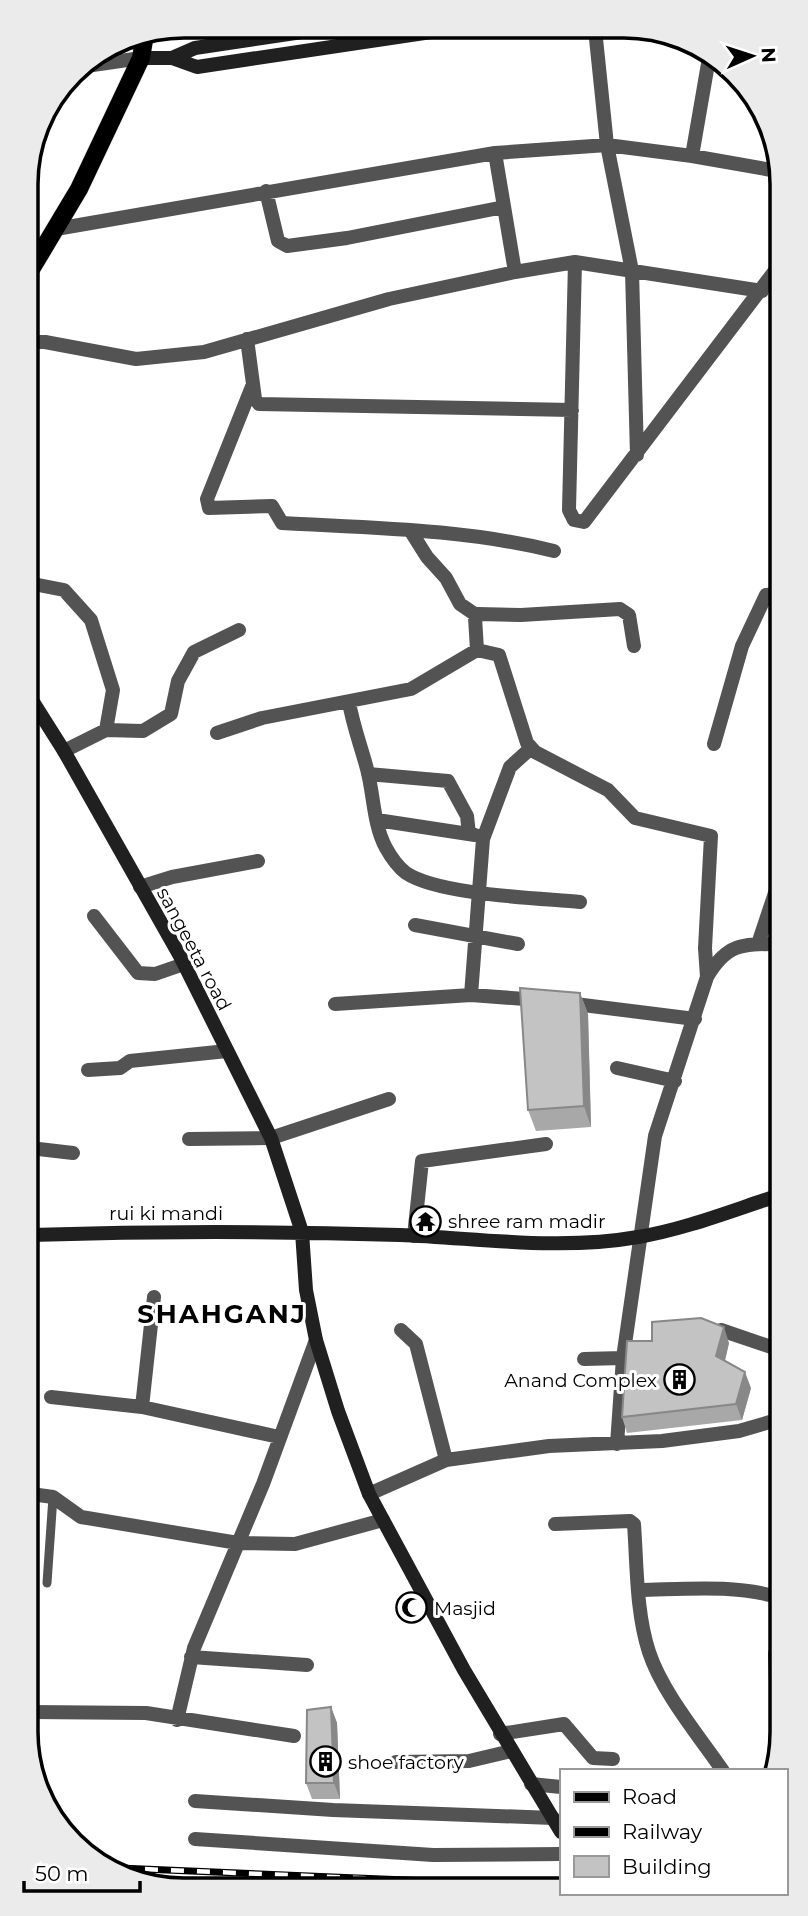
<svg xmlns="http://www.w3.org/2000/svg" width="808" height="1916" font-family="Montserrat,sans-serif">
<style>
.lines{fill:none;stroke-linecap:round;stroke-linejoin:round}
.primary-casing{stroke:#dbdbdb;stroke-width:19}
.lane{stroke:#535353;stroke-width:9}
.street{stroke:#535353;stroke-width:14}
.secondary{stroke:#202020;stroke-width:14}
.primary{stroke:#000;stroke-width:18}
.rail-casing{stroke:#000;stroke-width:7}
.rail{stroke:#fff;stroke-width:4.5;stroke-dasharray:13;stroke-linecap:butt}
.wall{fill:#a8a8a8}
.shaded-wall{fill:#888}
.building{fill:#c3c3c3;stroke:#888;stroke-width:2}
.labels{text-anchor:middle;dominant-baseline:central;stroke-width:6;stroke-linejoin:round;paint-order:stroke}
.street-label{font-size:19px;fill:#000;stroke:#fff}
.poi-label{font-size:19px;fill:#000;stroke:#fff;text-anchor:start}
.district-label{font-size:26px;font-weight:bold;letter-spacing:2px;fill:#000;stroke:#fff}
.rim{fill:none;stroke:#000;stroke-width:3.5}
</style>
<rect width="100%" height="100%" fill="#fff"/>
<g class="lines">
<defs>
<path id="primary" d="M27,276L79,189L141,58L145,34"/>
</defs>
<use href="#primary" class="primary-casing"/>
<path class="lane" d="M47,1583L53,1497"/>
<path class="street" d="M595,29L607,145L632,271L637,455
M79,67L141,58
M495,153L515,272
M692,156L709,58
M266,191L278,241L287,246L347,238L504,207
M56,229L495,153L607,145L692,156L777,171
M575,262L569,510L574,520L584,522L777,268
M247,339L255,399L259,404L572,410
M27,342H45L136,359L204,352L389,299L515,272L575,262L762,291
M253,384L207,499L209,508L272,506L282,523C372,528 465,529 554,551
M410,530L427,557L446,578L460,604L476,615
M28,583L64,590L91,620L113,690L106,730L64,751
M477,650L499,655L527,743L535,752L608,790L635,818L711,836L705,948L707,977
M349,702C353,726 361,746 367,769C374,795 373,824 386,848C391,857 398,867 406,873C439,895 538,898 580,902
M106,730L143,731L171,714L178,681L194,652L239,630
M217,733L262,718L411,689L477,650L475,617L478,614L521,615L620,609L629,615L634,646
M714,744L742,646L766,595L778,594
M368,774L448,781L467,816L469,834
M377,820L475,835
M140,887L172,877L258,861
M94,916L138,973L155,974L184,964
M415,925L518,944
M758,944L779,881
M471,995L483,839L510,767L531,748
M567,1003L695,1019
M335,1004L471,995L539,1000
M617,1068L675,1081
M88,1070L120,1068L130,1061L227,1051
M189,1139L271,1138L389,1099
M30,1148L73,1153
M414,1236L422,1161L546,1144
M401,1330L416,1344L446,1460
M721,1330L780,1350
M584,1359L623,1358
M51,1397L142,1407L279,1437
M142,1407L154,1297
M617,1444L623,1358L655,1136L707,977C727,943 743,944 779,944
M31,1494L53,1497L81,1517L238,1543L295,1544L383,1520
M369,1494L446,1460L549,1446L662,1441L739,1431L780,1419
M555,1524L630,1521L634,1524C637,1565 636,1612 649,1652C662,1692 699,1736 723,1771
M639,1590C687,1589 735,1584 781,1598
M778,1598L781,1472
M775,1653L776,1681L781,1687
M191,1657L307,1665
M31,1712L146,1713L294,1736
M177,1720L194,1648L263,1484L316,1340
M500,1734L564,1724L593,1758L613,1759
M396,1762L469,1761L511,1751
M531,1784L561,1787
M195,1801L333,1810L553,1818
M195,1839L433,1855L561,1854"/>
<path class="secondary" d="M141,58H172L197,67L458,28
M172,58L195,48L336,27
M28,694L64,751L180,956L271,1138L302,1232L306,1290L316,1340L338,1411L369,1494L464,1670L561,1832
M30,1235C153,1231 277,1231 400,1235C479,1238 559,1251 638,1237C686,1229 733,1210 780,1195"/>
<use href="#primary" class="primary"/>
<defs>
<path id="rail" d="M119,1868L525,1885"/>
</defs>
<use href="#rail" class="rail-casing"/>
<use href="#rail" class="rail"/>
</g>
<path class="wall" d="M580,993L588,1014L591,1127L536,1131L528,1110Z
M652,1341L729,1343L725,1361L751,1388L742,1420L627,1433L622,1417Z
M331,1707L337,1723L340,1799H312L306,1783Z"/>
<path class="shaded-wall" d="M580,993L588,1014L591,1127L584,1106Z
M724,1327L729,1343L722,1372L716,1356Z
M745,1372L751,1388L742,1420L736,1404Z
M331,1707L337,1723L340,1799L334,1783Z"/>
<path class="building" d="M520,988L580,993L584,1106L528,1110Z
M701,1318L724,1327L716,1356L745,1372L736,1404L622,1417L627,1341H652V1322Z
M331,1707L334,1783H306L307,1710Z"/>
<defs>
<symbol id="temple-ring" viewBox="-11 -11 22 22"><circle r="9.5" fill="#fff" stroke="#000" stroke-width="1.5"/><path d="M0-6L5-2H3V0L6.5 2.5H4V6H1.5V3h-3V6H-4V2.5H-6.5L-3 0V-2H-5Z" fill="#000"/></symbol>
<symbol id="building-ring" viewBox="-11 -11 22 22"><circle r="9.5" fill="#fff" stroke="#000" stroke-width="1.5"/><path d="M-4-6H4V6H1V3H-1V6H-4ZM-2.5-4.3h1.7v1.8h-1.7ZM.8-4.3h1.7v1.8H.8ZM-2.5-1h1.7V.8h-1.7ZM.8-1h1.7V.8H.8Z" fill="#000"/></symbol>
<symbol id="mosque-ring" viewBox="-11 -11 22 22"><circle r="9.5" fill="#fff" stroke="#000" stroke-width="1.5"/><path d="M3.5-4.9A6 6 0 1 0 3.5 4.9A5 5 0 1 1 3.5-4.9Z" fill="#000"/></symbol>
</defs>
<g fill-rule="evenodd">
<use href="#temple-ring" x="408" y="1204" width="35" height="35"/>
<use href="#building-ring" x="662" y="1362" width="35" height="35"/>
<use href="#mosque-ring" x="394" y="1590" width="35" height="35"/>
<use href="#building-ring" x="308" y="1744" width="35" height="35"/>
</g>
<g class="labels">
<g class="street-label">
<text transform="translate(194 949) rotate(62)">sangeeta road</text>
<text x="166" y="1213">rui ki mandi</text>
</g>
<g class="poi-label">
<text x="448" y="1221">shree ram madir</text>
<text x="657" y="1380" text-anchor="end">Anand Complex</text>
<text x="434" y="1608">Masjid</text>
<text x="348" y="1762">shoe factory</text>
</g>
<g class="district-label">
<text x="222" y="1314">SHAHGANJ</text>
</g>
</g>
<path d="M0 0H808V1916H0ZM184 38H624A146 146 0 0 1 770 184V1732A146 146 0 0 1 624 1878H184A146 146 0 0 1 38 1732V184A146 146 0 0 1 184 38Z" fill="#ebebeb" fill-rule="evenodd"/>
<path class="rim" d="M184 38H624A146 146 0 0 1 770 184V1732A146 146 0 0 1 624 1878H184A146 146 0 0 1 38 1732V184A146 146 0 0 1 184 38Z"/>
<rect x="560" y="1769" width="228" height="126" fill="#ffffff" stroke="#999999" stroke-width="2"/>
<rect x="574" y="1792" width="35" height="10" fill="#000000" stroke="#999999" stroke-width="2"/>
<text x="622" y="1804" font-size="21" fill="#000000">Road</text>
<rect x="574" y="1827" width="35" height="10" fill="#000000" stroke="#999999" stroke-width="2"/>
<text x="622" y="1839" font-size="21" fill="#000000">Railway</text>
<rect x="574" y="1856" width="35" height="21" fill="#c3c3c3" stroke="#999999" stroke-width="2"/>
<text x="622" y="1874" font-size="21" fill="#000000">Building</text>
<g transform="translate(752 56) rotate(87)" stroke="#ffffff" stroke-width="5" paint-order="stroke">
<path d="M0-5L12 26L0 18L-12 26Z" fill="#000000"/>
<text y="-10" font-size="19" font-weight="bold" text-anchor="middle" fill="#000000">N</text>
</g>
<path d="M24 1881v10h116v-10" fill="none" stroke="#000000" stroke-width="3.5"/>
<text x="35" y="1881" font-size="21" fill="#000000" stroke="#ffffff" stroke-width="5" paint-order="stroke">50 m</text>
</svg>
